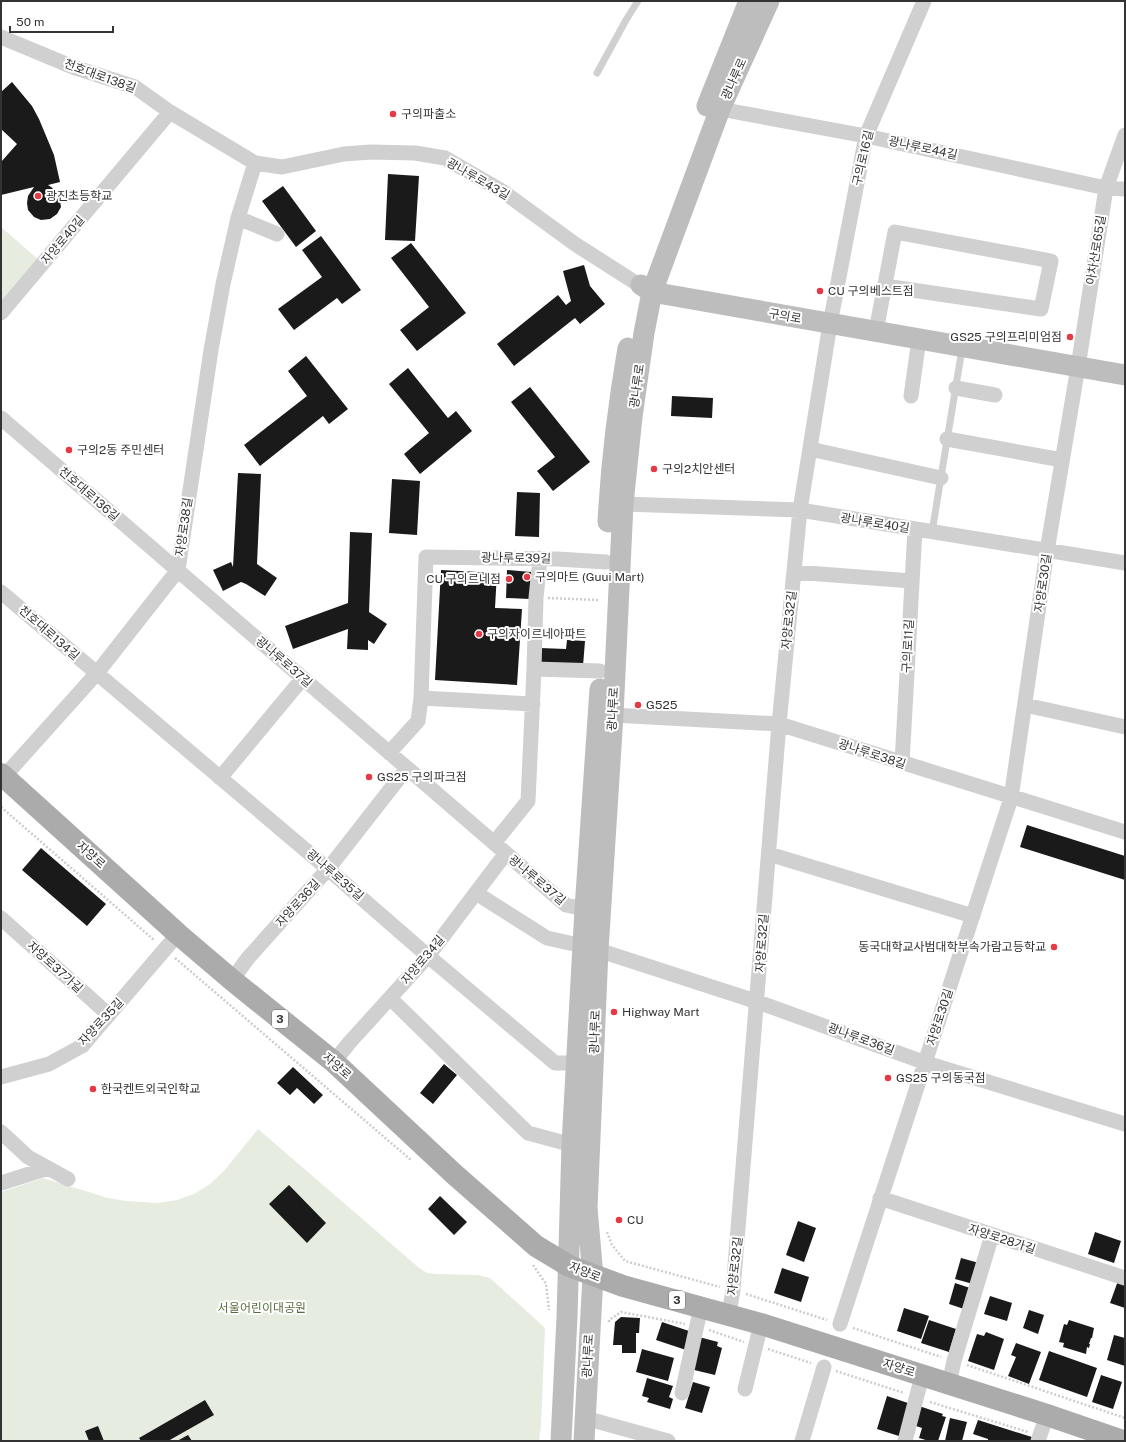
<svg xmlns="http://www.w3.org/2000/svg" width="1126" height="1442" font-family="'Public Sans','Noto Sans KR',sans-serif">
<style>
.green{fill:#e6ecdf}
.building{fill:#1a1a1a}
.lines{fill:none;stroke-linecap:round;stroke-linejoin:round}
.path{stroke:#cdcdcd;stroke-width:2.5;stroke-dasharray:2 2;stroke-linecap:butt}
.lane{stroke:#d0d0d0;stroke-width:7}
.street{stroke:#d0d0d0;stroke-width:15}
.secondary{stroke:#bdbdbd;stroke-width:21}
.primary{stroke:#ababab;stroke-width:22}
.poi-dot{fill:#e63946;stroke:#fff;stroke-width:1.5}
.labels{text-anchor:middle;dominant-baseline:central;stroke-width:4;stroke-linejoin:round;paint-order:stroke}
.shield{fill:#fff;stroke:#707070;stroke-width:1}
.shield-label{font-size:11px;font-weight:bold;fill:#333}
.street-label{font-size:12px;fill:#333;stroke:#fff}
.poi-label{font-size:12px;fill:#333;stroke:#fff;text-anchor:start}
.park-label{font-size:12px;fill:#56703f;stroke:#fff}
</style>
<rect width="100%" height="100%" fill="#fff"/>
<path class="green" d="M1,227L39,260L1,303Z
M258,1129L418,1267L427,1273L437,1274L478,1275L490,1278L545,1328L541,1425L539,1441H1V1192L43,1178L108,1198L126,1201L158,1203L177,1200L194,1194L210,1184L224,1171Z"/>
<path class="building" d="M12,82L32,106L39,119L54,155L60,182L48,185L57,191L59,195L61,207L57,214L50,219L41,220L34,217L28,210L27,203L28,196L34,187L1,195V162L17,144L1,129V92Z
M388,174L419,176L415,241L385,240Z
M283,186L316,231L296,247L262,201Z
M321,236L361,290L342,304L337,298L294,330L278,309L322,277L302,250Z
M411,243L466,313L417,351L400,330L429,307L391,258Z
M584,265L590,286L605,304L580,324L575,318L514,366L497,344L558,295L566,305L571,301L563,271Z
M306,356L348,409L329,424L323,416L260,466L244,445L307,396L288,371Z
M408,368L448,418L456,411L472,431L420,474L404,454L429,433L389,384Z
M530,387L590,462L553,491L537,471L555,457L511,402Z
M672,396L713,398L712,418L671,416Z
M238,473L261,474L257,564L277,578L265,596L246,584L241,582L223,591L213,570L231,562L233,567Z
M392,479L420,481L417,535L389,533Z
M517,492L540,493L539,537L515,536Z
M350,532L372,533L369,612L387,624L374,644L368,640V650L347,649L348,629L293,649L285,626L348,603Z
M441,570L497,573L495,608L522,609L517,685L435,680Z
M507,570L531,572L530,599L506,598Z
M567,640L585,641L583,666L539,663L540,648L566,649Z
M1027,825L1125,856V880L1020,847Z
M41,848L106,904L87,926L22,870Z
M444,1064L457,1075L433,1104L420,1093Z
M293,1067L323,1095L314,1104L297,1088L290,1095L277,1083Z
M289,1185L326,1223L307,1243L269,1204Z
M440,1196L467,1222L454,1235L428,1209Z
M798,1221L816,1228L804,1262L786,1255Z
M1095,1232L1121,1241L1114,1263L1088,1254Z
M961,1258L979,1263L973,1284L955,1279Z
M782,1268L809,1277L801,1302L774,1293Z
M1119,1278L1125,1280V1308L1110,1303Z
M955,1283L973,1289L967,1310L949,1304Z
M990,1296L1012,1303L1007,1321L984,1314Z
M904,1308L929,1316L921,1339L897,1331Z
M1029,1310L1044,1315L1038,1334L1023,1328Z
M621,1317L640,1318L639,1333H636V1353H622V1345H613L615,1322Z
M929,1320L956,1329L949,1352L921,1343Z
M1069,1320L1094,1328L1092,1338H1091L1089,1344H1090L1089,1348L1087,1347L1086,1354L1063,1347L1064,1343L1059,1342L1064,1324L1067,1325Z
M662,1322L692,1332L686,1350L656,1340Z
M986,1332L1004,1339L994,1370L968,1361L977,1334L984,1336Z
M1114,1335L1125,1338V1366L1107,1360Z
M699,1337L718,1342L717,1346L722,1348L715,1375L690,1369Z
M1016,1343L1041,1352L1029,1384L1008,1376L1016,1357L1011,1355Z
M642,1349L674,1358L668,1381L636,1372Z
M1049,1351L1097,1368L1087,1397L1039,1380Z
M1101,1375L1122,1382L1113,1409L1092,1402Z
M647,1378L673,1386L669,1397L673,1399L670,1409L647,1402L649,1398L642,1396Z
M693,1382L710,1387L702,1413L685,1408Z
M887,1396L911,1404L902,1437L877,1429Z
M205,1400L214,1415L168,1441H141L139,1438Z
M919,1406L943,1414L942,1416L946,1417L938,1441H929L919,1438L922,1428L913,1425Z
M950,1418L967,1422L962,1441H945Z
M978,1420L1035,1438L1034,1441H988V1439L973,1434Z
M98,1426L104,1441H89L85,1431Z
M188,1435L192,1441H177Z"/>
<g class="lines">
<path class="path" d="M548,598L599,600
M1,807L154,940
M175,958L411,1160
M607,1232L612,1245L625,1261L720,1287
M533,1265L546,1284L549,1310
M746,1294L827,1320
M609,1322V1320L621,1312L685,1324
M853,1328L941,1357
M709,1330L744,1342
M768,1349L811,1363
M967,1365L1125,1418
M836,1371L904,1393
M930,1402L1028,1432"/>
<path class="lane" d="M597,73L626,20L638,1
M932,532L962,349"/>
<path class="street" d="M1,37L73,67L135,87L170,112L255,163L282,167L344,154L371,152L415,153L445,158L502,191L575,244L639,285
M720,109L866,136L1106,188L1125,189
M238,218L277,234
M1,313L170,112
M876,331L895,232L1051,261L1041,309L885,286
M956,388L995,395
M911,396L919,339
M1,418L566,905L585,909
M947,439L1062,460
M810,449L941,478
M623,504L800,510L1125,563
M794,572L912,581
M1,592L328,869L428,956L555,1063H577
M534,669L600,671
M421,698L533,704
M1025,705L1125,727
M613,715L779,724L1125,832
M389,753L418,721L421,698L426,557L557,559L606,562
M902,763L915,529
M220,778L303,678
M1,780L97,673L178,570L211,350L223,284L238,218L255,163
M494,843L528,801L534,669L536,598L540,558
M769,854L973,916
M476,893L547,938L583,946
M1,918L109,1015
M598,950L758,1002L926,1063L1125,1124
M232,980L248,958L328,869L407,768
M391,999L528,1133L565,1143L572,1144
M334,1062L349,1043L428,956L506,853
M1,1077L49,1064L82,1046L178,934
M1,1132L28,1157L68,1179
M1,1183L48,1168
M880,1198L1125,1278
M729,1314L733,1290L779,724L800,510L830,324L866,136L924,1
M840,1324L1011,798L1047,551L1078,367L1106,188L1125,135
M949,1384L954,1361L992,1235
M745,1389L761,1324
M682,1393L701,1307
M585,1418L668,1441
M802,1441L824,1367
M905,1441L922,1376
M1038,1441L1047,1415"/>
<path class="secondary" d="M707,106L749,1
M641,285L652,292L669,295L1125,375
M608,522C611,463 618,406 628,348
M561,1441L567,1317L572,1144L585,909L600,689
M584,1441L593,1276L587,1208L598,950L613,715L623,504L632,417L644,333L652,292L720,109L769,1"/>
<path class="primary" d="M1,774L178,934L232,980L334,1062L454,1174L536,1246L569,1266L623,1286L761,1324L1047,1415L1123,1441"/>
</g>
<g class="poi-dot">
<circle cx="393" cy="114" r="4"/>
<circle cx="38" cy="196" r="4"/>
<circle cx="820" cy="291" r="4"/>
<circle cx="1070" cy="337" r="4"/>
<circle cx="69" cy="450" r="4"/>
<circle cx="654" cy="469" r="4"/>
<circle cx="527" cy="577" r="4"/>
<circle cx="509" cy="579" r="4"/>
<circle cx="479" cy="634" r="4"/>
<circle cx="638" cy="705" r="4"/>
<circle cx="369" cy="777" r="4"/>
<circle cx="1054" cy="947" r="4"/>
<circle cx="614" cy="1012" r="4"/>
<circle cx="888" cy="1078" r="4"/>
<circle cx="93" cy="1089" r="4"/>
<circle cx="619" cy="1220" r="4"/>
</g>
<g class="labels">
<g class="shield">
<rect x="272" y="1010" width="16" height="18" rx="3"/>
<rect x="669" y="1291" width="16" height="18" rx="3"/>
</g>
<g class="shield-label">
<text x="280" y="1019">3</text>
<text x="677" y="1300">3</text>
</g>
<g class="street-label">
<text transform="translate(100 76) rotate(20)">천호대로138길</text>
<text transform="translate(734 79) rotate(-66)">광나루로</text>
<text transform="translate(923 148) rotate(12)">광나루로44길</text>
<text transform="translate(863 158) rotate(-77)">구의로16길</text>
<text transform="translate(478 179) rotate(30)">광나루로43길</text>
<text transform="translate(63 240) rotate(-50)">자양로40길</text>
<text transform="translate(1096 250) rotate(-81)">아차산로65길</text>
<text transform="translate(785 316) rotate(10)">구의로</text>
<text transform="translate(637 386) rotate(-82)">광나루로</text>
<text transform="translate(89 494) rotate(41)">천호대로136길</text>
<text transform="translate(875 523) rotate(9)">광나루로40길</text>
<text transform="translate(184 527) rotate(-82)">자양로38길</text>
<text transform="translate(516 558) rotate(1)">광나루로39길</text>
<text transform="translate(1043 583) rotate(-82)">자양로30길</text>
<text transform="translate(789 620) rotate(-84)">자양로32길</text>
<text transform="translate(49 633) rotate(41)">천호대로134길</text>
<text transform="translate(908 646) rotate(-87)">구의로11길</text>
<text transform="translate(284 662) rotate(41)">광나루로37길</text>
<text transform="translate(613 709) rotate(-87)">광나루로</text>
<text transform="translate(872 754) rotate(18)">광나루로38길</text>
<text transform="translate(91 855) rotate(42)">자양로</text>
<text transform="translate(335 875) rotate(41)">광나루로35길</text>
<text transform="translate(537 880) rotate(40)">광나루로37길</text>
<text transform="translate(298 903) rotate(-48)">자양로36길</text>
<text transform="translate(762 943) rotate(-86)">자양로32길</text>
<text transform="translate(423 960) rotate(-50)">자양로34길</text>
<text transform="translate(55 967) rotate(42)">자양로37가길</text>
<text transform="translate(940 1017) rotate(-72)">자양로30길</text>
<text transform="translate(101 1022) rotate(-47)">자양로35길</text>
<text transform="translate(595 1032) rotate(-88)">광나루로</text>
<text transform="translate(861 1039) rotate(20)">광나루로36길</text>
<text transform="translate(337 1066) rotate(41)">자양로</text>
<text transform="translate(1002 1239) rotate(18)">자양로28가길</text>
<text transform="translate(735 1266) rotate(-84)">자양로32길</text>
<text transform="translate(585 1272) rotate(22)">자양로</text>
<text transform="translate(588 1356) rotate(-87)">광나루로</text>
<text transform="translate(899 1368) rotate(18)">자양로</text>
</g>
<g class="poi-label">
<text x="401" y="114">구의파출소</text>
<text x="46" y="196">광진초등학교</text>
<text x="828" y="291">CU 구의베스트점</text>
<text x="1062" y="337" text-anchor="end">GS25 구의프리미엄점</text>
<text x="77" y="450">구의2동 주민센터</text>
<text x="662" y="469">구의2치안센터</text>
<text x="535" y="577">구의마트 (Guui Mart)</text>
<text x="501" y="579" text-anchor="end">CU 구의르네점</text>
<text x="487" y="634">구의자이르네아파트</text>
<text x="646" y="705">G525</text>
<text x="377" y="777">GS25 구의파크점</text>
<text x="1046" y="947" text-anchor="end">동국대학교사범대학부속가람고등학교</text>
<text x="622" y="1012">Highway Mart</text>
<text x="896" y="1078">GS25 구의동국점</text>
<text x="101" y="1089">한국켄트외국인학교</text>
<text x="627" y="1220">CU</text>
</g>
<g class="park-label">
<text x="262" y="1308">서울어린이대공원</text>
</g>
</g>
<rect width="1126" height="1442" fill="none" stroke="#333333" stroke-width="4"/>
<path d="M10 26v6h103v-6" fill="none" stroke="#333333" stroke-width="2"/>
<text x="16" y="26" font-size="12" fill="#333333" stroke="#ffffff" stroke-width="3" paint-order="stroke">50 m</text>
</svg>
